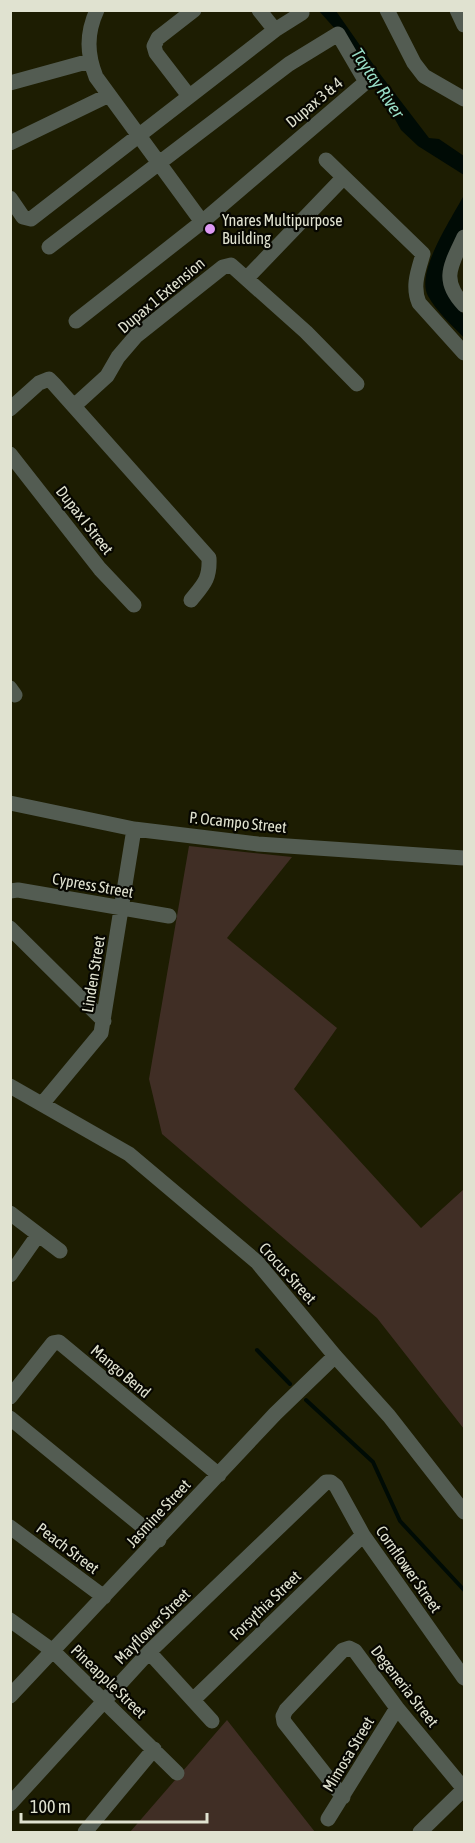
<svg xmlns="http://www.w3.org/2000/svg" width="475" height="1843" font-family="'Asap Condensed',sans-serif">
<style>
.green{fill:#402e25}
.water{fill:#000b05}
.lines{fill:none;stroke-linecap:round;stroke-linejoin:round}
.stream{stroke:#000b05;stroke-width:4}
.minor{stroke:#535c52;stroke-width:15}
.poi-dot{fill:#dd99f3;stroke:#070701;stroke-width:2}
.labels{text-anchor:middle;dominant-baseline:central;stroke-width:4.5;stroke-linejoin:round;paint-order:stroke}
.street-label{font-size:16px;fill:#e0e2d0;stroke:#070701}
.poi-label{font-size:16px;fill:#e0e2d0;stroke:#070701;text-anchor:start}
.water-label{font-size:18px;font-style:italic;fill:#98ddc6;stroke:#070701}
</style>
<rect width="100%" height="100%" fill="#1d1d02"/>
<path class="green" d="M189,846L292,857L227,938L337,1028L294,1089L421,1228L464,1189V1429L377,1318L162,1134L149,1079Z
M227,1720L315,1832H130Z"/>
<path class="water" d="M319,11H336L380,74L429,138L439,139L464,156V175L418,146L401,130L378,89L337,31Z
M464,195V230L451,299L464,315V338C453,326 436,311 428,296C415,272 452,218 464,195Z"/>
<g class="lines">
<path class="stream" d="M257,1350L290,1384
M306,1400L373,1462L400,1521L464,1590"/>
<path class="minor" d="M97,10C86,34 87,54 96,77L202,222
M259,10L275,30
M387,10L414,63L424,76L464,99
M457,10L464,25
M10,83L90,61
M189,96L156,53L154,46L158,38L194,10
M10,143L109,95
M326,160L423,254C418,271 412,286 419,303L464,353
M10,198L23,217L31,219L275,30L302,13
M464,237C451,265 440,280 464,305
M49,247L289,64L338,34L366,82L202,222L76,321
M247,278L343,178
M74,406L107,376L118,357L136,336L223,267L231,265L306,332L357,384
M10,409L39,383L49,379L54,384L209,558C210,579 204,584 191,600
M10,454L100,569L134,605
M10,688L15,695
M10,803L134,829L258,844L464,858
M10,891L18,890L169,916
M10,928L104,1021
M10,1086L129,1154L257,1262L335,1356L389,1416L464,1512
M42,1104L101,1033L134,829
M10,1213L60,1251
M10,1275L38,1235
M10,1397L53,1343L59,1342L219,1475
M10,1418L159,1540
M10,1527L104,1597
M10,1620L53,1651L177,1773
M149,1652L212,1721
M10,1696L275,1414L335,1356
M193,1700L363,1535
M343,1797L284,1722L283,1716L286,1710L343,1650L349,1648L355,1651L397,1708L464,1789
M10,1804L149,1652L326,1482H331L336,1486L363,1535L464,1678
M328,1819L397,1708
M85,1832L154,1749
M420,1832L464,1789"/>
</g>
<circle class="poi-dot" cx="210" cy="229" r="6"/>
<g class="labels">
<g class="street-label">
<text transform="translate(314 102) rotate(-40)">Dupax 3 &amp; 4</text>
<text transform="translate(161 295) rotate(-40)">Dupax 1 Extension</text>
<text transform="translate(85 520) rotate(52)">Dupax I Street</text>
<text transform="translate(238 822) rotate(6)">P. Ocampo Street</text>
<text transform="translate(93 885) rotate(10)">Cypress Street</text>
<text transform="translate(93 974) rotate(-81)">Linden Street</text>
<text transform="translate(288 1273) rotate(48)">Crocus Street</text>
<text transform="translate(121 1371) rotate(40)">Mango Bend</text>
<text transform="translate(158 1513) rotate(-47)">Jasmine Street</text>
<text transform="translate(68 1548) rotate(37)">Peach Street</text>
<text transform="translate(409 1569) rotate(55)">Cornflower Street</text>
<text transform="translate(265 1605) rotate(-44)">Forsythia Street</text>
<text transform="translate(152 1626) rotate(-45)">Mayflower Street</text>
<text transform="translate(109 1681) rotate(44)">Pineapple Street</text>
<text transform="translate(405 1686) rotate(52)">Degeneria Street</text>
<text transform="translate(348 1754) rotate(-59)">Mimosa Street</text>
</g>
<g class="poi-label">
<text x="222" y="220">Ynares Multipurpose<tspan x="222" dy="18">Building</tspan></text>
</g>
<g class="water-label">
<text transform="translate(378 83) rotate(56)">Taytay River</text>
</g>
</g>
<rect width="475" height="1843" fill="none" stroke="#e0e2d0" stroke-width="24"/>
<path d="M21 1813v9h186v-9" fill="none" stroke="#e0e2d0" stroke-width="3"/>
<text x="30" y="1813" font-size="18" fill="#e0e2d0" stroke="#070701" stroke-width="4.5" paint-order="stroke">100 m</text>
</svg>
